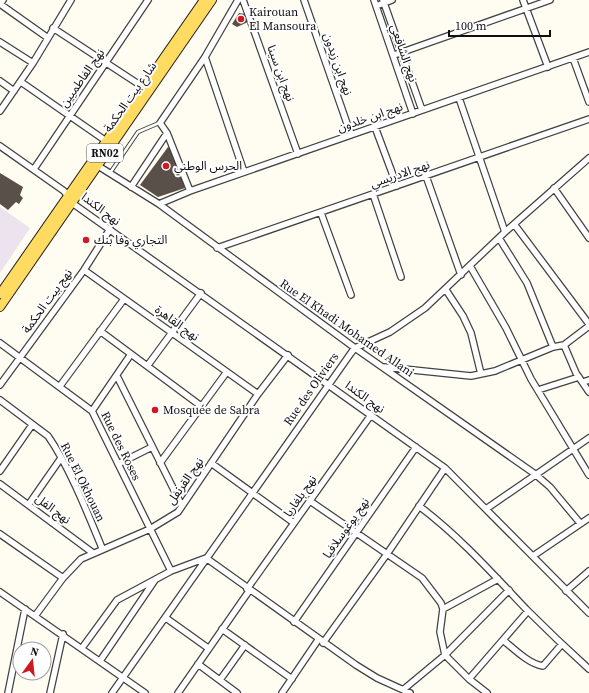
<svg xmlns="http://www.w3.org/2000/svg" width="589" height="693" font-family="'Source Serif 4','Noto Sans Arabic',serif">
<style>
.industrial{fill:#ede3ee}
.building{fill:#59504a}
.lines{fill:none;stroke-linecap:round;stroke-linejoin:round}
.lane-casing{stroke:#424242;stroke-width:4.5}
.street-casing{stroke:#424242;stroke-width:8}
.primary-casing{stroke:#202020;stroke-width:10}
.lane{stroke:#fff;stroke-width:2.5}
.street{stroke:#fff;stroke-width:5.5}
.primary{stroke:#ffdb61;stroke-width:8}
.poi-dot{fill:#cb1b21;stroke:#fff;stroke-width:1.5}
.labels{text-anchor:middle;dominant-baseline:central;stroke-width:4;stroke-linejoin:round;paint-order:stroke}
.shield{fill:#fff;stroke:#575757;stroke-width:1}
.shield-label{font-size:11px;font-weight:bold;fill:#0f0f0f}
.poi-label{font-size:12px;fill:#0f0f0f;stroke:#fff;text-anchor:start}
.street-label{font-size:12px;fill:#0f0f0f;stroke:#fff}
</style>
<rect width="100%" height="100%" fill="#fffcf1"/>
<path class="industrial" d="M0,207L30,228L0,273Z"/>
<path class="building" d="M239,13L245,14L248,22L237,27L232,24Z
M168,147L173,150L185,188L158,197L140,185Z
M0,173L23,187L20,195L23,198L19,204L16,202L8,210L0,204Z"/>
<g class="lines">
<defs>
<path id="lane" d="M110,173L138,132L159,123"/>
<path id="street" d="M3,0L0,4L48,38
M243,0L298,154
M304,0L351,135
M374,0L413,114
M383,0L422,110
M523,0L548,67
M376,6L392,0
M53,28L143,87
M0,42L33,63
M394,55L550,0
M205,57L244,172
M573,58L589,102
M0,81L14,91
M21,82L106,141
M459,98L505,232
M0,111L33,63L71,0
M375,127L397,186
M0,146L64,191L75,205L445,468L589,613
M95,164L159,204L355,348L535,474L550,487L580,523
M34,169L148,0
M426,176L461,275
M131,187L167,133
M554,188L589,238
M190,191L167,133L160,123L205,57L238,0
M373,194L401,277
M159,204L190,191L589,52
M321,213L351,295
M514,224L589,324
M499,238L527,283L553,347
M217,248L589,119
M470,266L506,328L531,379L589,475
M84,270L258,394
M446,290L463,316L471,333L481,374
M100,331L201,406
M0,343L92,411L171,571
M564,345L576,373L589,392
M148,365L201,293
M384,367L471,376L495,371L553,347L564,345L589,326
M117,376L182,506
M583,382L589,380
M0,385L84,270L110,229
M60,386L124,299
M538,390L579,377
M0,400L48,436C69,466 88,514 102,548
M92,411L131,354
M160,463L226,373
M211,463L294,523
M118,464L152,447
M0,471L32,425
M0,484L93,553
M310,501L422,578L441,603L443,609L440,632L445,655L469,679L487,693
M29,504L61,458
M419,506C459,536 492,573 527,610C547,630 568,650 589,669
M486,509L589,438
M0,534L63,578
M533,556L589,518
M247,589L371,415
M566,591L589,571
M0,592L145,693
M443,609L498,579
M35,616L63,578L81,559L150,529L178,512L258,394L288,355
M166,618L208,648
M294,622L416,447
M222,629L292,679
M503,640C514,649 529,664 543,666L562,644
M323,643L387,554L445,468
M82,648L117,600L171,571L206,558L356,665L377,678L410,693
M100,661L155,580
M198,664L237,693
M469,679L528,611
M220,680L245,645
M404,689L445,655L509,590
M8,693L25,609
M50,693L63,634
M112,693L351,353L355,348L390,332L425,308L505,232L589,158
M178,693L249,591
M282,693L318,640"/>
<path id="primary" d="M0,294L204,0
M0,307L212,0"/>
</defs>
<use href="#lane" class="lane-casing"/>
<use href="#street" class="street-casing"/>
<use href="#primary" class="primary-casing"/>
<use href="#lane" class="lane"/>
<use href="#street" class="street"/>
<use href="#primary" class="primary"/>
</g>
<g class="poi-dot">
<circle cx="241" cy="19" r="4"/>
<circle cx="166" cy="166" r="4"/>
<circle cx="86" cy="240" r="4"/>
<circle cx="155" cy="410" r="4"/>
</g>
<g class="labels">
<rect class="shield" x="87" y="144" width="36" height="18" rx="3"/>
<g class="shield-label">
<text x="105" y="153">RN02</text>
</g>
<g class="poi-label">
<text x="249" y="12">Kairouan<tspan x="249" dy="14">El Mansoura</tspan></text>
<text x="174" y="166">الحرس الوطني</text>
<text x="94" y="240">التجاري وفا بنك</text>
<text x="163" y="410">Mosquée de Sabra</text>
</g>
<g class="street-label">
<text transform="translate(404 53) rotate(71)">نهج الشافعي</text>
<text transform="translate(338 64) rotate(71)">نهج ابن زيدون</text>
<text transform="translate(281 73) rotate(70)">نهج ابن سينا</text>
<text transform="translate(82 78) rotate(-55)">نهج الفاطميين</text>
<text transform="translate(130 97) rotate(-55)">شارع بيت الحكمة</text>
<text transform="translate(370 117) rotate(-19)">نهج ابن خلدون</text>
<text transform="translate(400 174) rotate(-19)">نهج الادريسي</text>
<text transform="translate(101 209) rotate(37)">نهج الكندا</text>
<text transform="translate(47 301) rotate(-54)">نهج بيت الحكمة</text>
<text transform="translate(177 323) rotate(36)">نهج القاهرة</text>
<text transform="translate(347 328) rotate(35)">Rue El Khadi Mohamed Allani</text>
<text transform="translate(311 389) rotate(-55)">Rue des Oliviers</text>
<text transform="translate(365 397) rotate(36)">نهج الكندا</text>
<text transform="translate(121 446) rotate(64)">Rue des Roses</text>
<text transform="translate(185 481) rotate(-55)">نهج القرنفل</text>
<text transform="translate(83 482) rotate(64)">Rue El Okhouan</text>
<text transform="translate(300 496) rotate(-55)">نهج بلغاريا</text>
<text transform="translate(53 509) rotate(37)">نهج الفل</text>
<text transform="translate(346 528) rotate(-55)">نهج يوغوسلافيا</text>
</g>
</g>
<g transform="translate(32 661) rotate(15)"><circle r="19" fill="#ffffff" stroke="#9f9f9f"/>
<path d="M0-3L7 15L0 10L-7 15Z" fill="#cb1b21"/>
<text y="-6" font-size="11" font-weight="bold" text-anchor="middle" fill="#0f0f0f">N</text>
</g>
<path d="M449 30v6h101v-6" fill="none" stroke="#0f0f0f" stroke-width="2"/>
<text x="455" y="30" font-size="12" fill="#0f0f0f" stroke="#ffffff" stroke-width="3" paint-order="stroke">100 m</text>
</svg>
